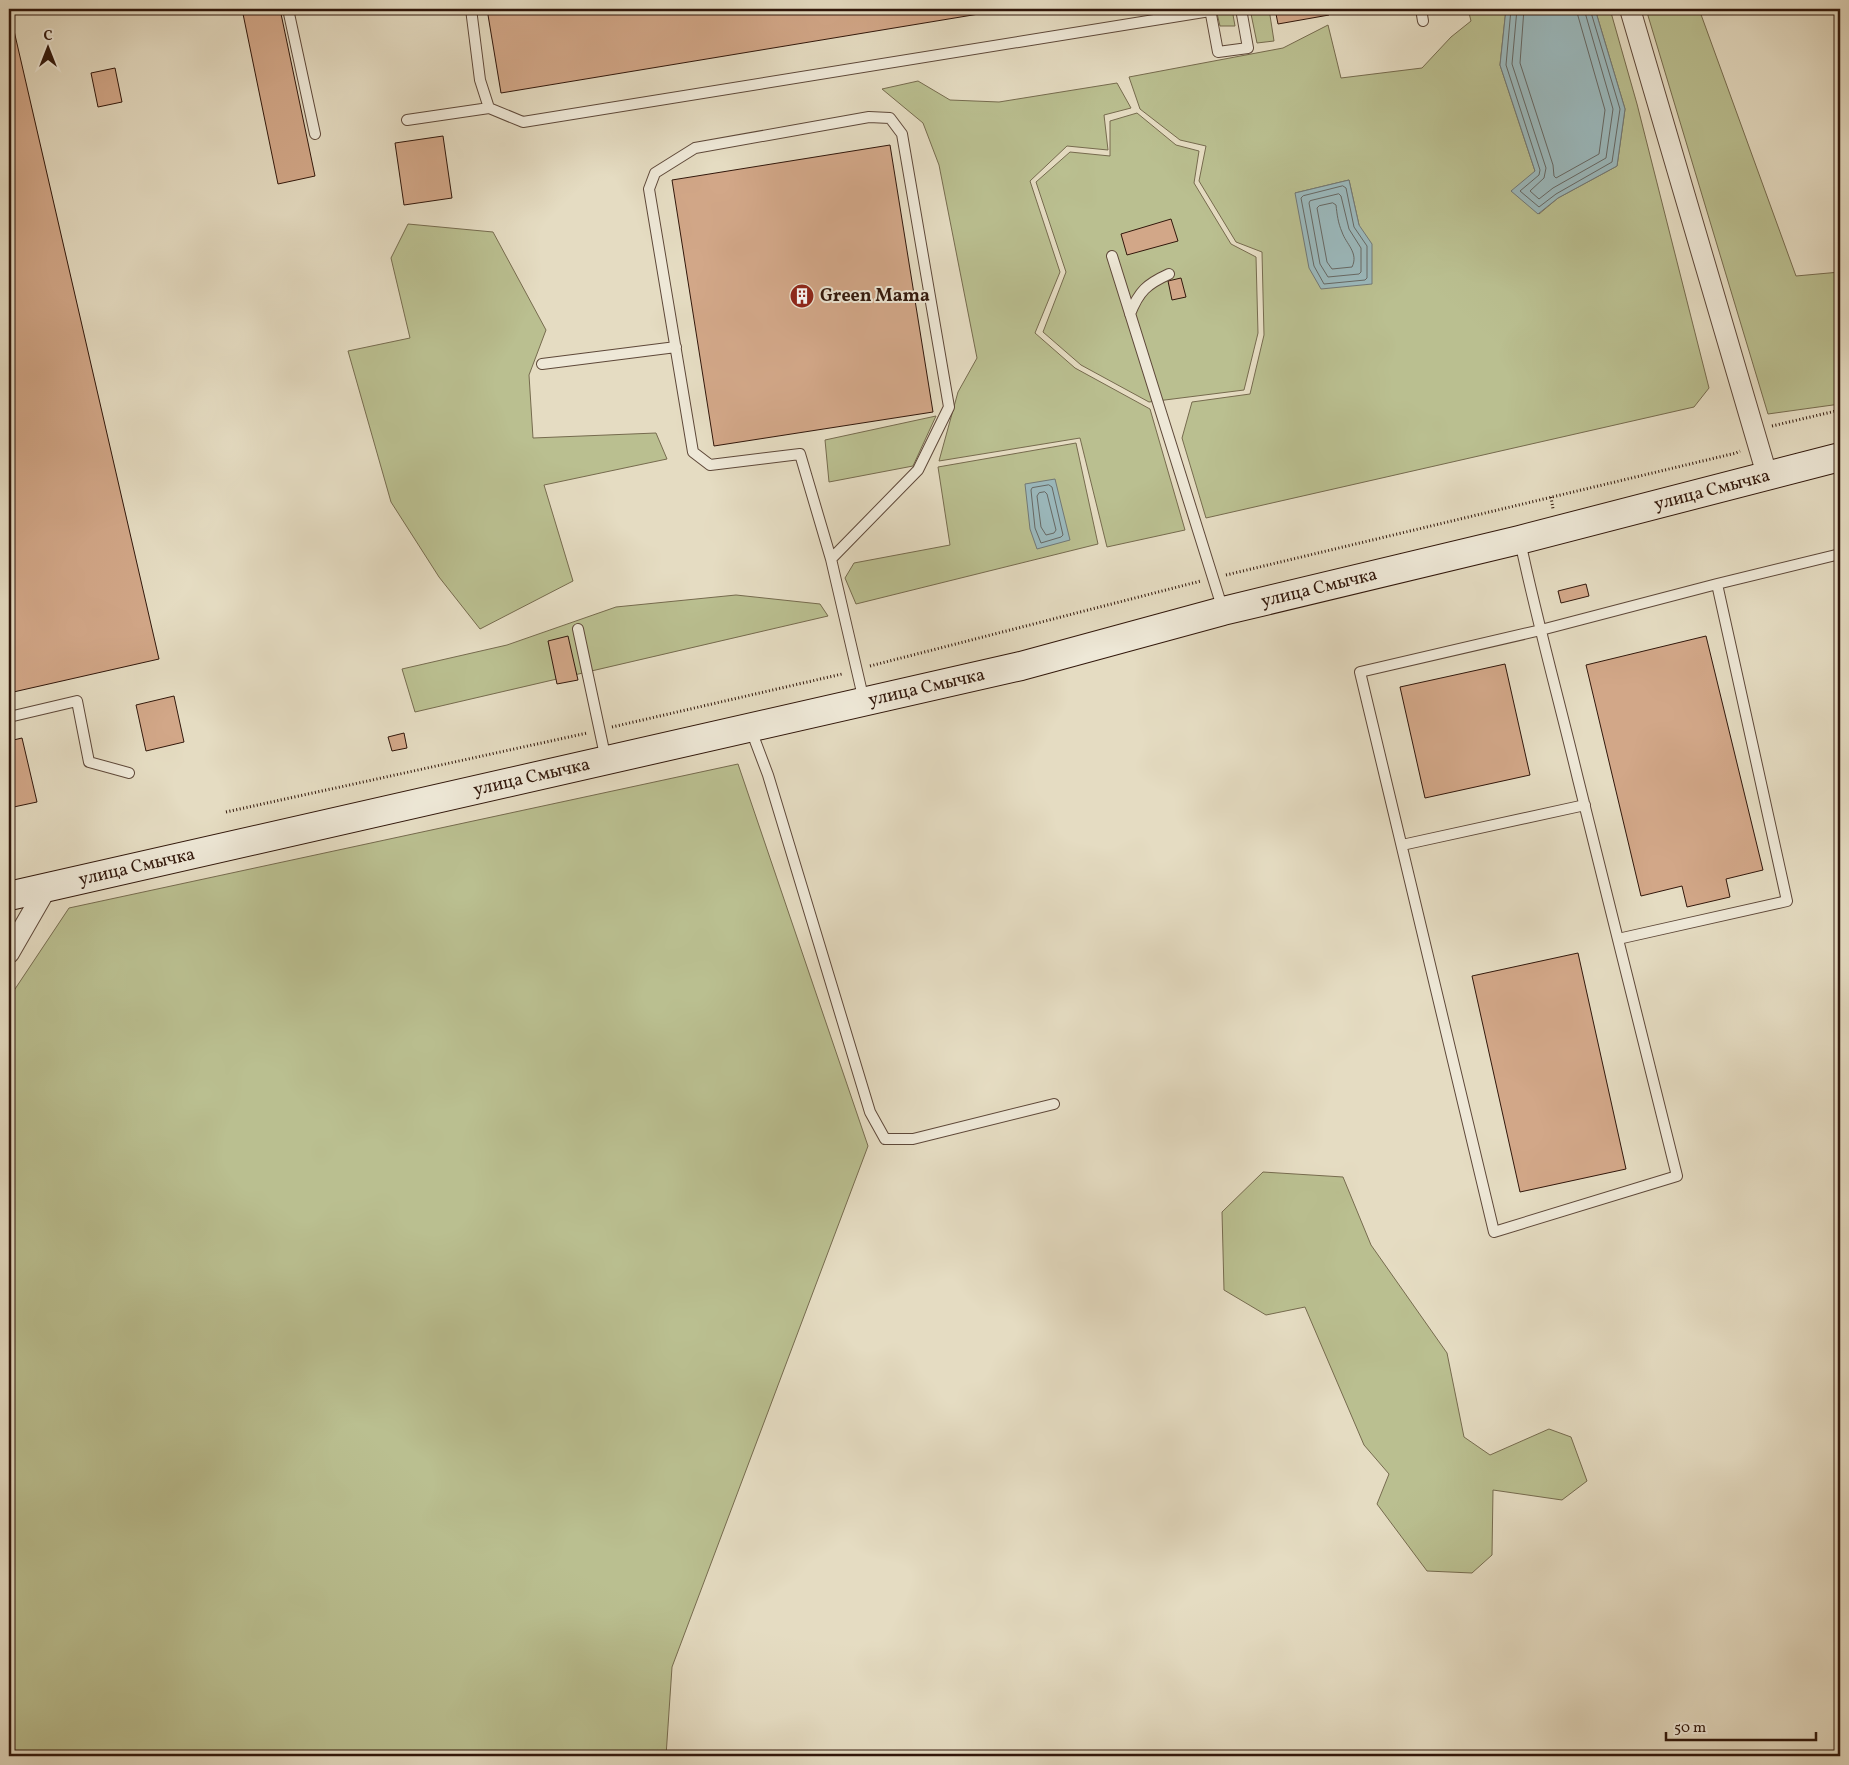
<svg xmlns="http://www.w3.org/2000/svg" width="1849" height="1765" font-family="Vollkorn,serif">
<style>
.green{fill:#babf90;stroke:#766b4e;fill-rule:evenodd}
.water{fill:#9bb9bd;stroke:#717876}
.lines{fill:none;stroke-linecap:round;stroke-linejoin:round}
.shore{stroke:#666864;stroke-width:1}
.building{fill:#d2a788;stroke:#31170b}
.lane-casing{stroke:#5e4839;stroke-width:12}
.street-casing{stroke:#5e4839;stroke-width:22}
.secondary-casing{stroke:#31170b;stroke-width:30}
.path{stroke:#31170b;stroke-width:3;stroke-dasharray:1 2.5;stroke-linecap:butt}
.lane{stroke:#eee8d7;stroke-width:10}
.street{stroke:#eee8d7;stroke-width:20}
.secondary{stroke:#eee8d7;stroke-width:28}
.labels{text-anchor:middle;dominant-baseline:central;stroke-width:4;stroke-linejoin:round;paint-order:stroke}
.poi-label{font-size:18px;font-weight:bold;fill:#31170b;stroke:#eee8d7;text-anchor:start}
.street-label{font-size:18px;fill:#31170b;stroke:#eee8d7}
</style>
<rect width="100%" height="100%" fill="#e5dcc2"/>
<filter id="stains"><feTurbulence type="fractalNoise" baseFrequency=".004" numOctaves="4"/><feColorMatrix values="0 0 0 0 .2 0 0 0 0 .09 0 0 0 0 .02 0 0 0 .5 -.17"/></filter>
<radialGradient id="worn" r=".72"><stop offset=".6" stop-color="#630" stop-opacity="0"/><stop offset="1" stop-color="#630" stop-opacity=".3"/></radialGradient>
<path class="green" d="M1216,9H1232L1235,26H1220Z
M1250,9H1269L1274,41L1257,43Z
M1468,9H1506L1500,65L1535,171L1539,214L1558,198L1617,166L1625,109L1595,9H1610L1637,104L1709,388L1694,407L1206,518L1182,438L1192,402L1250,394L1264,335L1262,252L1236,242L1199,181L1206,146L1180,140L1140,109L1129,77L1283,48L1328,25L1341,78L1422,68L1451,37L1471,21ZM1349,180L1359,225L1295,193Z
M1646,9H1699L1796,276L1840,272V404L1768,414Z
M918,81L950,100L999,102L1117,83L1131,108L1104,115L1108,150L1067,146L1030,181L1060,272L1035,333L1075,368L1150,409L1185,530L1107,547L1080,438L939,461L958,392L977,358L939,165L923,123L882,89Z
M1137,113L1176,145L1199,151L1194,183L1231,244L1256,257L1258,333L1244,390L1149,402L1081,365L1043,332L1066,272L1036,182L1070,152L1110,156V121Z
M408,224L493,232L546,330L529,375L533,438L656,433L667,459L544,485L573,581L480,629L439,577L391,502L348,351L410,338L391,258Z
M936,416L913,466L829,482L825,440Z
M1076,443L1098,544L856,604L845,578L854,563L950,545L938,467Z
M736,595L820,604L828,616L415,712L402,669L507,645L616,607Z
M738,764L868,1146L672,1667L666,1756H9V1034L10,1033L9,998L69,908Z
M1263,1172L1343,1177L1371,1245L1447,1353L1464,1437L1490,1455L1549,1429L1571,1437L1587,1481L1562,1500L1493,1490L1492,1555L1472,1573L1427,1571L1377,1504L1389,1474L1364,1445L1305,1307L1266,1315L1224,1290L1222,1212Z"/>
<path class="water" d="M1506,9H1595L1625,109L1617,166L1558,198L1538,214L1511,191L1535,171L1500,65Z
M1349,180L1359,225L1372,244V284L1321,289L1309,268L1295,193Z
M1055,479L1070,540L1037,549L1030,529L1025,484Z"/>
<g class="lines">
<path class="shore" d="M1511,9L1506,65L1540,170L1539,175L1520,191L1539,207L1556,194L1612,162L1620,109L1590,9
M1517,9L1512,64L1546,168L1544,178L1530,191L1539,199L1553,188L1606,158L1613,109L1584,9
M1524,9L1520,63L1553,165L1554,176L1556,178L1599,154L1605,110L1576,9
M1343,186L1346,188L1354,227L1367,246V278L1365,280L1324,284L1314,266L1301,198L1303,196Z
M1339,194L1341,196L1349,229L1361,248V272L1359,274L1328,277L1320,264L1309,203L1310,201Z
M1333,203L1336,205C1337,214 1338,223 1342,232C1346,244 1359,253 1352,267L1332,269L1327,262L1317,208L1319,206Z
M1049,485L1052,487L1063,535L1061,537L1041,543L1035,528L1031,490L1032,488Z
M1045,492L1047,494L1056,530L1054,533L1046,535L1041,527L1037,496L1039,493Z"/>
</g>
<path class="building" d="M9,9L159,659L9,693Z
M242,9H280L315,176L278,184Z
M487,9H1009L501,93Z
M1275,9H1328L1329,15L1278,24Z
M115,68L122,102L98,107L91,73Z
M443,136L452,198L404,205L395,143Z
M890,145L933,412L714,446L672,180Z
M1171,219L1178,241L1127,255L1121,234Z
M1181,278L1186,297L1172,300L1168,281Z
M1586,584L1589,596L1561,603L1558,591Z
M568,636L578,680L557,684L548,641Z
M1706,636L1763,870L1726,879L1730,897L1687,907L1682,886L1641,896L1586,665Z
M1505,664L1530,775L1425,798L1400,687Z
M174,696L184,742L146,751L136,705Z
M404,733L407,748L392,751L388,737Z
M22,738L37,802L9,808V741Z
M1578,953L1626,1169L1520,1192L1472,976Z"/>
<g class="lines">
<defs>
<path id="lane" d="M288,9L315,134
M471,9L480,80L489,108L523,122L1210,11
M1210,9L1218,52L1248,48L1241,9
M1421,9L1423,21
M407,120L489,108
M1112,256L1223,610
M1130,314C1139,291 1147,284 1169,274
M542,364L676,347
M1520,541C1537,621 1559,700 1578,779C1611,911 1644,1044 1677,1176L1494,1232L1360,672L1541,630L1717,584L1787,901L1618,939
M831,559L800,454L710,465L693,452L649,189L655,173L695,148L869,117L890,118L902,134L949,407L918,470L831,559L864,701
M1717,584L1840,554
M578,629L606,760
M9,717L77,701L89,762L129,773
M751,730L768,775L870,1112L885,1139H913L1054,1104
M1402,845L1585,805"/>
<path id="street" d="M1630,9L1767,475
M9,953L47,887"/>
<g id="secondary">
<path id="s1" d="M9,896L1021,666L1223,611L1519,540L1840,457"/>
</g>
</defs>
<use href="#lane" class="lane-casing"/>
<use href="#street" class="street-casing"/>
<use href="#secondary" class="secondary-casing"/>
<path class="path" d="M1772,426L1840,410
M1551,497L1553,509
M1226,575L1736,453L1740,451
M870,666L1201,581
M612,727L842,674
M226,812L587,733"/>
<use href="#lane" class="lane"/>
<use href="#street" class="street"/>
<use href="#secondary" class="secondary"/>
</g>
<defs>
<symbol id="building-disc" viewBox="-11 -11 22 22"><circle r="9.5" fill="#8f2418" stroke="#eee8d7"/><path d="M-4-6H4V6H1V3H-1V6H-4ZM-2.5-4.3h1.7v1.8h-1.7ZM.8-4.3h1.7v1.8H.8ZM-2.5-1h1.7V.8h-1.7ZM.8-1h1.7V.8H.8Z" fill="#fff"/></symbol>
</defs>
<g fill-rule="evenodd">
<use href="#building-disc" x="788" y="282" width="28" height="28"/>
</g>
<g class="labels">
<g class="poi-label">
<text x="820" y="296">Green Mama</text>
</g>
<g class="street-label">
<text stroke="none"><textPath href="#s1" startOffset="1751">улица Смычка</textPath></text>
<text stroke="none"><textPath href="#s1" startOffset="1346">улица Смычка</textPath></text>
<text stroke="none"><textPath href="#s1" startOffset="941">улица Смычка</textPath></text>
<text stroke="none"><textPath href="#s1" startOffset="536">улица Смычка</textPath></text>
<text stroke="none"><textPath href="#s1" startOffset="131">улица Смычка</textPath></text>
</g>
</g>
<rect width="1849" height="1765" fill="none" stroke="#e5dcc2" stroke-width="30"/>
<rect x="10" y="10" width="1829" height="1745" fill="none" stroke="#31170b" stroke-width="2.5"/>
<rect x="15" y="15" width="1819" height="1735" fill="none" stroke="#31170b"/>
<g transform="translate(48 48)" stroke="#eee8d7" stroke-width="4" paint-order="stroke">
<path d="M0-4L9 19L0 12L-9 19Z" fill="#31170b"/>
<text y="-8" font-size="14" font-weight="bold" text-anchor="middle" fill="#31170b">С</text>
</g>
<path d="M1666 1732v8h150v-8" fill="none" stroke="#31170b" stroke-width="2.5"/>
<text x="1674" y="1732" font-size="15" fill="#31170b" stroke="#eee8d7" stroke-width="4" paint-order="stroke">50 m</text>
<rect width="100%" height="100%" filter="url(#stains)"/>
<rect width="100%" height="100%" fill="url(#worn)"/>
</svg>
